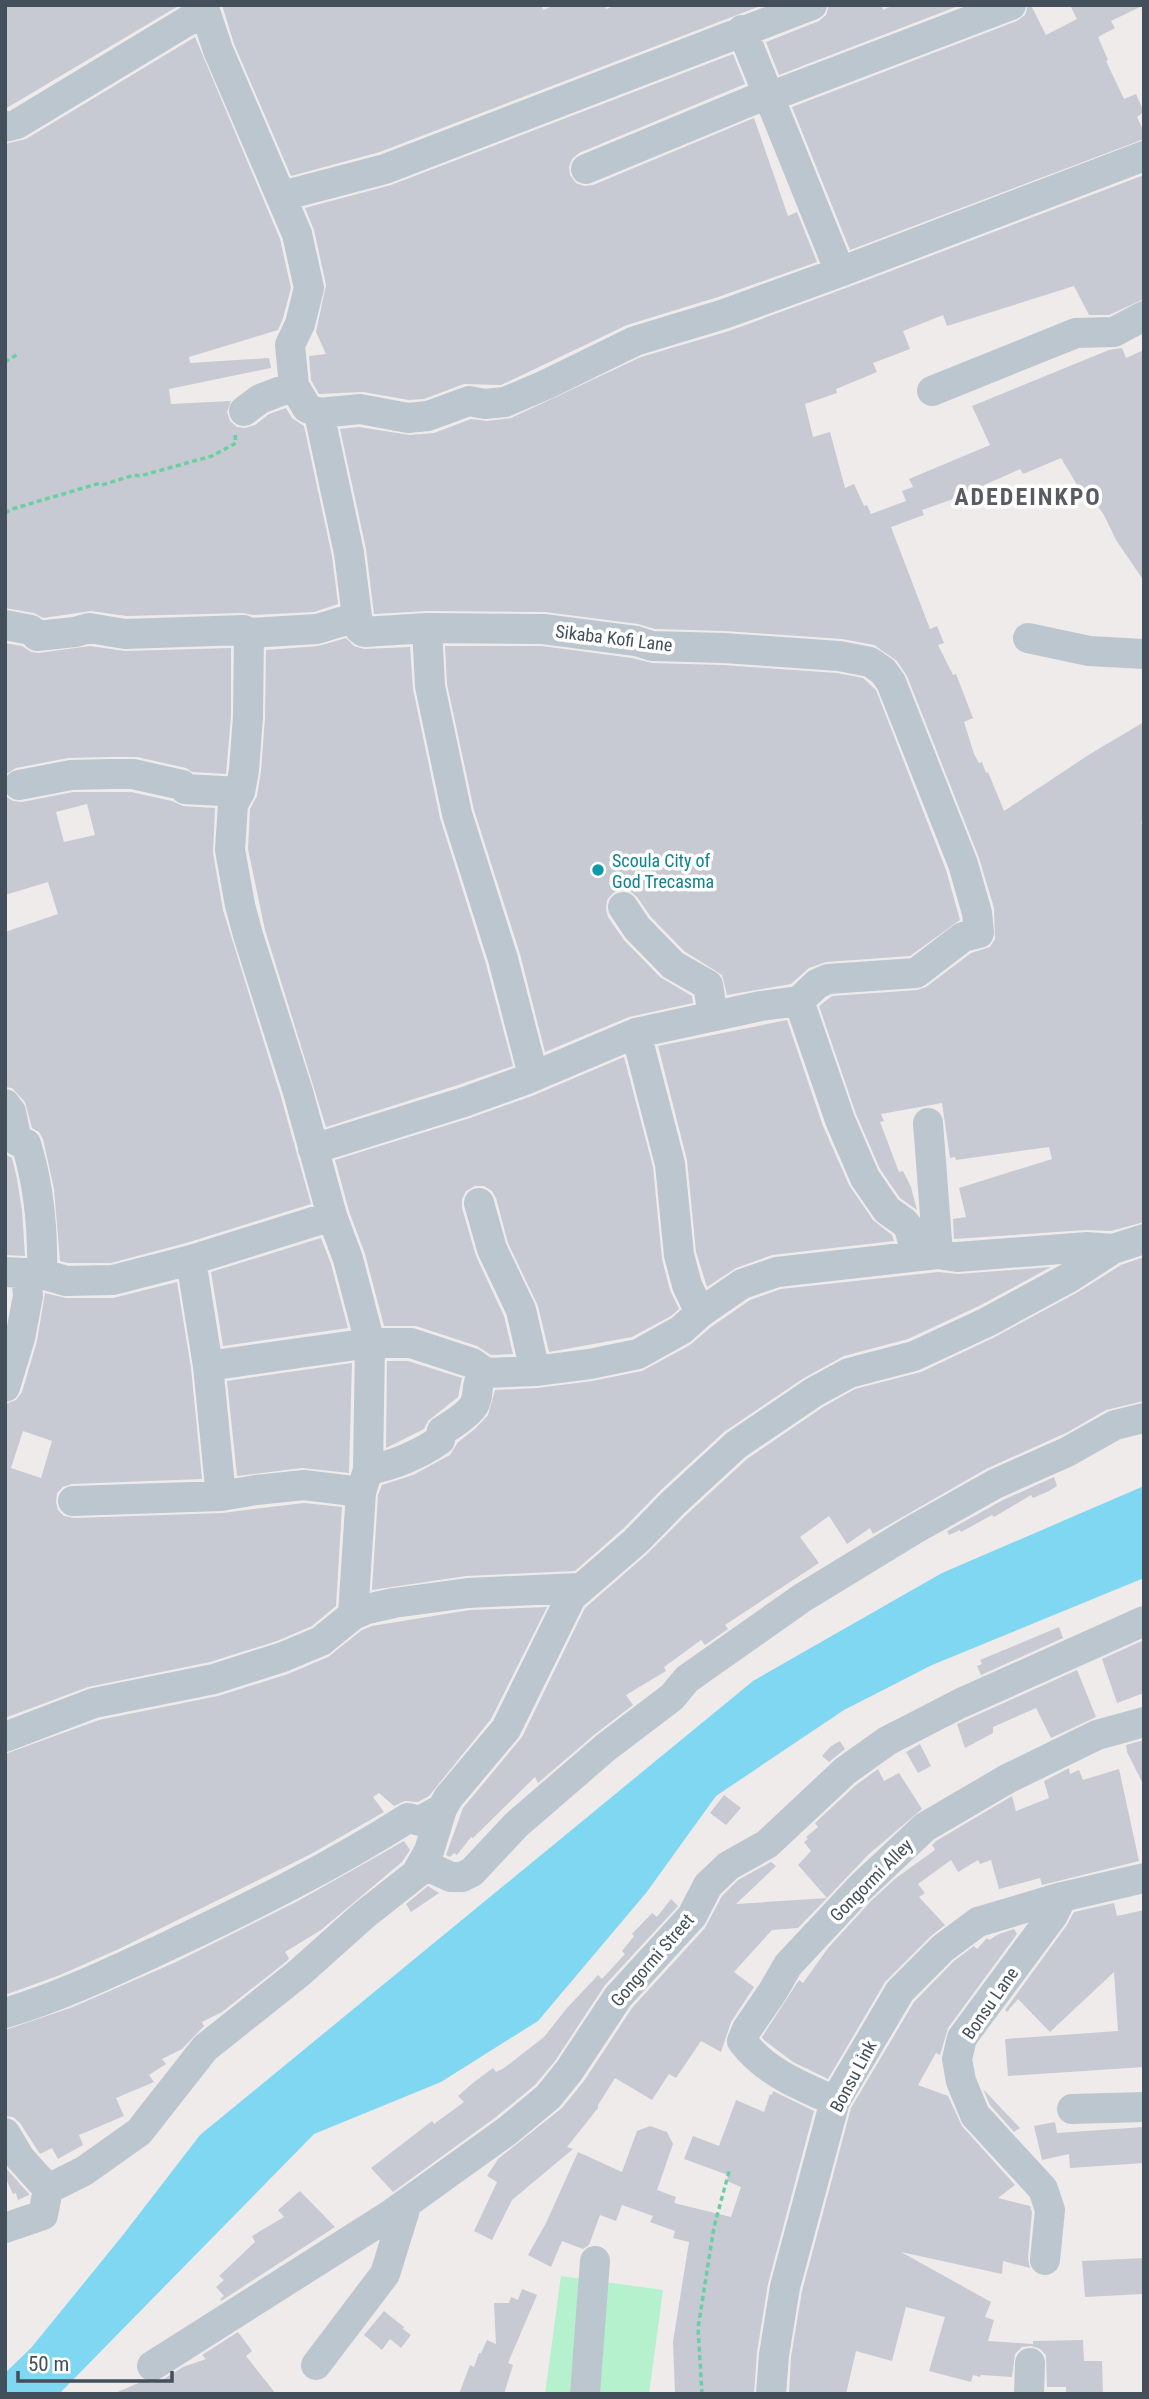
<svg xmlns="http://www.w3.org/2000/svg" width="1149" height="2399" font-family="'Roboto Condensed',sans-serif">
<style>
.green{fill:#b5f1cd}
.water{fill:#7fd7f1}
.building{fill:#c7cad2;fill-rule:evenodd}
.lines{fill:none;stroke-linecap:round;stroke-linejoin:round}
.path{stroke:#6bd0a1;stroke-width:3.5;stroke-dasharray:5 3.5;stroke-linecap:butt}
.minor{stroke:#bbc6cf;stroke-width:30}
.culture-dot{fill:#0f9aa8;stroke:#fff;stroke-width:2.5}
.labels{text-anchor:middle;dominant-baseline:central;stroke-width:7;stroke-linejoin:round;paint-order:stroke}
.street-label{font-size:18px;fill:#434f5a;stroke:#fff}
.culture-label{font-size:18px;fill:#0d838f;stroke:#fff;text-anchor:start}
.district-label{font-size:24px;font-weight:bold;letter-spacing:2px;fill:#585c61;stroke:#fff}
</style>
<rect width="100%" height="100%" fill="#efebeb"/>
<path class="green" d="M561,2276L663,2290L649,2394H545Z"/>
<path class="water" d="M1144,1486V1578L932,1665L844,1710L716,1796L646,1893L538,2021L441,2082L314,2134L59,2394H5V2373L31,2348L123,2235L200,2135L753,1681L942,1573Z"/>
<path class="building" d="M5,5H180L5,109Z
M222,5H541L543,10L555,5H604L606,9L616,5H763L380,152L291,176L234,44Z
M829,5H882L883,10L894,5H961L779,75L766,42L819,21L826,15Z
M1028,5H1031L1046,35L1077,19L1070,5H1144L1111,21L1115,28L1098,37L1108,60L1106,61L1124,99L1136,94L1144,112L1137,117L1144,132V139L850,250L792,107L1017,21L1025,15Z
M195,37L280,239L291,288L283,318L278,330L189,357L190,363L269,358L271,368L169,389L171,404L231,401L227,412L230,421L237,427L245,428L255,425L269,414L286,408L292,418L304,426L332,556L338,604L314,612L253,615L243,613L126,616L91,611L43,618L34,613L5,608V144L26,139Z
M733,54L745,84L579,153L572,159L569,167L570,175L576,183L584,186L593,185L754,118L788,216L797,212L817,262L718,297L627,325L501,385L464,384L424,399L409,400L363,392L319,394L311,380L309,356L326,354L316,332L326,285L314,230L305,208L391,185Z
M1144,175V299L1109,315H1089L1074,286L947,326L943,315L903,331L910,349L873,363L877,372L836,389L837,393L805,404L813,437L830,432L845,488L854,484L864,506L867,505L871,514L906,501L902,491L913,487L909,479L990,445L972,406L1109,350L1122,348L1126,358L1144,350V581L1116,540L1104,515L1090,495L1085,498L1061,458L1023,474L1020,469L953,499L922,510L924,515L891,527L930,629L937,626L944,643L938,645L953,675L956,674L973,718L964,722L974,754L979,763L982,762L986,773L988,772L1004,811L1090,754L1144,722V821L1141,822L1144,828V1222L1111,1231L1086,1230L954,1239L953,1219L966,1217L959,1188L1052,1159L1049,1147L956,1160L955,1157L950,1158L942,1103L881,1114L884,1121L880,1122L899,1172L903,1171L911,1187L917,1210L900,1198L880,1169L856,1114L819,1006L832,996L917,990L926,987L971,953L990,947L995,939L994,908L979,858L907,676L897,661L874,645L842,639L725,631L655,629L638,624L545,612L427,611L374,614L366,549L340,429L359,427L410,435L434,433L471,419L487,421L511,418L641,357L729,331L846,288Z
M346,638L354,646L364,649L410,647L413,689L440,818L486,964L513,1066L458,1085L326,1127L265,930L248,849L250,809L257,796L261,771L265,718L266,650L318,646Z
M5,643L22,646L31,652L38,653L90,646L125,651L231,648V716L226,774L192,772L186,768L137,757H110L68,758L16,768L5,775Z
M445,646H542L632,658L652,663L723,665L837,673L863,678L876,690L946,870L960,920L910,956L826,962L809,968L791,984L727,995L722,975L684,951L651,917L637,897L630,891L621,890L613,893L607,900L606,909L608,917L624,940L660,977L692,996L693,1003L629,1017L545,1052L520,954L474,810L447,684Z
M73,792H131L172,801L183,806L215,808L213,853L223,910L281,1097L311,1204L186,1243L111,1263H68L60,1261L54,1189L43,1139L39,1132L32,1128L25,1102L12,1088L5,1087V932L58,914L48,882L5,895V796L13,801L22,802ZM87,804L95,835L64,842L56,812Z
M787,1020L823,1126L849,1185L873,1220L892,1235L894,1241L772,1255L736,1268L707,1287L696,1252L687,1160L658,1046Z
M624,1057L653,1167L662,1259L670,1290L679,1309L671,1316L632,1337L549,1352L538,1306L508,1243L496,1198L492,1191L484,1186H475L466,1191L462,1199V1208L476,1256L504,1316L513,1354L491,1355L477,1346L416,1326H384L365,1254L349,1211L335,1160L470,1118L532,1096Z
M5,1154L12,1158L17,1179L22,1210L25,1256L5,1255Z
M321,1238L331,1264L348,1328L223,1346L211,1272Z
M1144,1257V1401L1106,1410L1068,1432L986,1469L873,1534L870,1528L847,1544L829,1516L800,1537L819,1563L725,1625L728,1629L705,1645L701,1640L664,1667L666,1671L626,1695L633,1705L594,1735L538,1783L535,1777L473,1838L471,1837L457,1855L454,1853L450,1857L446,1855L463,1808L522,1737L585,1608L647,1554L685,1516L747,1459L823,1407L855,1389L921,1372L995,1337L1078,1292L1121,1265Z
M1051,1267L979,1306L908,1339L844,1356L804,1378L724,1432L661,1490L624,1528L575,1571L466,1576L372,1590L378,1495L382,1485L413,1475L450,1455L458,1442L475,1429L488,1415L495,1390L537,1388L592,1381L642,1371L690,1345L711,1327L750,1300L781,1289L938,1272L958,1274Z
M177,1282L191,1368L202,1479L72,1484L63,1487L57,1493L56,1502L58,1510L64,1516L74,1518L222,1513L304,1503L342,1507L336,1606L312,1626L277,1641L210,1662L88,1687L5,1718V1404L16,1400L22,1392L37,1341L45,1293L66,1298H113ZM23,1431L52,1441L41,1478L11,1468Z
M387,1361H408L462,1378L458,1397L428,1421L424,1429L386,1448Z
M352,1363L349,1473L302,1468L237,1476L227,1381Z
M1054,1477L1057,1486L1049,1491L1033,1498L1031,1495L994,1517L992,1515L961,1532L960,1530L949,1535L947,1531L940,1535L1003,1500Z
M547,1607L491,1719L429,1796L418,1802L405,1801L394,1806L379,1793L373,1797L384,1812L311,1854L121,1948L60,1975L5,1995V1754L99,1720L218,1696L288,1674L328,1657L362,1630L372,1626L470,1610Z
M1059,1627L1063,1638L981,1675L977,1666L982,1664L980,1660Z
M1144,1640V1693L1117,1703L1102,1659Z
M1077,1670L1096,1717L1051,1738L1036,1708L993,1727V1733L965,1748L957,1724Z
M1144,1740V1786L1127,1752L1126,1745Z
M840,1741L845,1749L829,1762L822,1756L831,1746Z
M920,1744L931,1766L918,1773L906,1752Z
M1069,1768L1070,1774L1079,1770L1083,1780L1119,1769L1139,1861L1042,1885L1040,1878L999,1889L991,1860L980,1864L978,1860L958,1872L951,1860L918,1884L925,1893L919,1897L945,1925L931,1936L885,1982L828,2079L793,2062L764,2040L762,2037L799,1980L803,1983L828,1948L872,1900L896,1878L935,1850L932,1845L936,1841L1012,1796L1016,1811L1049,1798L1044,1781Z
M878,1769L884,1781L899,1773L922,1809L869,1854L827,1898L798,1865L811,1851L804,1842L808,1839L806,1837L818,1827L815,1823L856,1785Z
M724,1795L741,1808L726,1825L710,1813Z
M404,1841L410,1850L402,1862L321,1930L285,1952L289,1958L287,1961L222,2012L202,2022L204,2026L182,2049L162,2059L166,2064L149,2075L154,2082L116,2098L124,2116L79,2135L83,2145L58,2159L52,2148L40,2154L20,2123L13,2117L5,2116V2030L73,2007L176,1962L298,1901Z
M771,1862L776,1866L736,1904L827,1898L798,1928L772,1930L734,1972L754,1987L731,2022L721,2052L701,2041L676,2078L669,2074L652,2100L615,2078L598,2105V2108L567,2147L573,2149L512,2200L492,2240L474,2231L497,2182L487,2176L498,2159L562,2108L584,2081L632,2008L705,1928L722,1896L738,1880Z
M428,1886L439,1893L411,1912L406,1904Z
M671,1899L678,1906L605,1985L555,2061L535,2085L496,2117L393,2192L371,2168L432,2121L434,2124L464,2102L458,2096L474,2082L493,2068L496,2072L504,2068L544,2037L567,2008L598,1975L602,1979L625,1954L622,1951L634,1936L632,1934L652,1913L657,1917Z
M1114,1903L1117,1916L1144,1910V2067L1008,2076L1005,2039L1118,2031L1114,1972L1050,2032L1018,1999L1007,2012L1005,2010L1067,1925L1074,1912Z
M1014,1929L1017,1934L948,2028L940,2055L936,2053L918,2085L948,2096L962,2126L1015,2185L998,2198L1030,2206L1032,2212L1028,2258L1030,2268L1003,2261L1002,2274L901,2252L991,2302L985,2317L994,2320L988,2341L1033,2344V2341L1083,2340L1084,2361H1102L1103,2394H1066V2387H1047L1046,2355L1040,2349L1031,2346L1022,2347L1015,2354L1012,2377L981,2375L980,2377L973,2375L971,2382L929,2371L945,2317L906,2307L892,2361L856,2351L846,2394H789L791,2357L802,2291L851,2108L914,2002L954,1961L974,1946L977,1949L987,1938L989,1940L999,1934Z
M983,2089L1020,2128L1014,2132L990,2105Z
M773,2091L814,2111L768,2284L757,2352L754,2394H675L673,2342L689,2242L673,2238L675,2231L650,2222L653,2216L622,2205L616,2221L600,2215L589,2245L583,2249L562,2241L551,2267L528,2255L546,2223L578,2152L622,2172L637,2131L650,2126L667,2132L673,2144L657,2190L676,2197L674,2203L731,2217L741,2187L727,2181L728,2175L684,2159L693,2136L719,2146L736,2100L764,2112L770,2094L772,2095Z
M1055,2122L1057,2133L1144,2127V2163L1070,2168L1069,2154L1042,2160L1034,2126Z
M5,2167L29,2194V2195L18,2200L16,2193L13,2194L5,2177Z
M300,2191L335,2227L221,2301L220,2299L224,2296L216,2287L224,2280L219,2276L255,2242L252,2236L284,2217L278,2210Z
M1144,2258V2294L1085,2297L1082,2261Z
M522,2289L537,2295L508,2363L513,2365L504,2394H459L470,2365L474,2367L479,2353H481L487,2340L496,2344L494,2303H509L511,2297L518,2300Z
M384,2311L404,2327L403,2329L411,2335L401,2348L390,2339L382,2350L364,2335Z
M238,2332L252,2351L246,2356L276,2394H113L143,2381L152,2383L161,2381L183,2367L206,2359L202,2355Z"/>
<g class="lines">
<path class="path" d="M5,362L18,354
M5,513L12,509L97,484L102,485L134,475L140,476L212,456L236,443L235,435
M702,2394L698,2328L714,2227L730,2168"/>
<path class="minor" d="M203,5L218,50L297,234L309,288L300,324L290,345L294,386L307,408L319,413L349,553L357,617
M742,30L840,272
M5,127L17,124L189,20L204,14
M586,169L758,98L777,94L1011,5
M282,196L385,169L812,5
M932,391L1076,333L1114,332L1144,316
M244,411L260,399L294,386
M319,413L360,409L408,418L428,416L469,401L485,404L505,402L545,385L635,341L724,314L840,272L1144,156
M5,625L31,630L37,636L75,632L89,628L125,634L244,630L249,633L317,629L357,617L360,629L364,632L427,628L543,629L636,641L652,646L724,648L839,656L870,662L883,671L891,682L963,864L977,913L979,933L963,937L916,973L828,979L817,984L799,1001L761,1006L636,1033L525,1080L464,1102L313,1149
M427,628L430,686L457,814L503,959L533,1075
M249,633L248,717L244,770L240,792L233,804L230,850L240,905L248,935L298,1092L332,1216L348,1259L370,1343L368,1470L361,1492L353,1615
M1028,638L1089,651L1144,654
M19,785L71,775L110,774H133L182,785L185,789L240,792
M623,907L637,928L673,965L708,985L713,1016
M799,1001L840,1120L865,1178L887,1210L904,1222L909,1228L917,1256
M636,1033L670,1164L679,1255L687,1285L700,1313
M5,1104L11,1112L17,1141L26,1144C39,1185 43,1231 42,1274
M928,1123L938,1254
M479,1203L492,1249L521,1310L535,1371
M191,1260L208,1366L221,1496
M5,1272L42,1274L66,1281L113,1280L191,1260L332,1216
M208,1366L370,1343H411L472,1363L486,1373L535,1371L590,1364L638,1354L681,1330L700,1313L742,1284L777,1272L938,1254L957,1257L1087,1247L1113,1249
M5,1387L20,1338L28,1296L26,1273
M368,1470C395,1465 417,1456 440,1440L442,1431C450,1426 469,1414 474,1405C481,1392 473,1385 486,1373
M73,1501L221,1496L256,1490L304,1485L361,1492
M5,1737L94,1703L214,1679L283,1657L321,1641L353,1615L367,1609L394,1603L468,1593L579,1588
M422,1864L451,1877H462L472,1872L516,1825L605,1748L672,1697L687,1679L802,1598L915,1529L995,1484L1067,1452L1115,1425L1144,1418
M5,2013C60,1997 116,1970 168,1946C250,1907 331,1867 408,1818L420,1821L442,1809L448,1798L506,1729L571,1597L636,1541L673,1503L736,1445L814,1392L849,1373L914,1356L987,1322L1070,1277L1113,1249L1144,1239
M835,2101C801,2086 765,2072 742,2041L747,2029L773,1991L788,1965L860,1888L925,1827L1007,1779L1097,1735L1144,1722
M1072,2109L1144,2107
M5,2133L20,2158L48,2189
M5,2228L43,2215L48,2189L84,2171L139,2132L205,2048L298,1974L364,1915L416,1874L429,1851L442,1809
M1045,2260L1050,2210L1043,2189L975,2115L961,2081L957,2059L962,2038L1053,1915L1062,1897
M316,2365L385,2274L407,2203
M152,2366L390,2215L507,2131L548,2097L569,2071L618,1997L692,1916L708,1885L728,1866L767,1844L845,1771L887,1741L961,1703L1144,1621
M585,2394L595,2261
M771,2394L774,2355L785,2287L835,2101L900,1991L943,1948L978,1922L1062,1897L1144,1878
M1029,2394L1030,2363"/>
</g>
<circle class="culture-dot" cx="598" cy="870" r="7"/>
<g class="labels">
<g class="street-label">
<text transform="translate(614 638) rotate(7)">Sikaba Kofi Lane</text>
<text transform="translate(871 1880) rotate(-45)">Gongormi Alley</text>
<text transform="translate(652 1960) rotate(-49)">Gongormi Street</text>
<text transform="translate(990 2003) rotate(-55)">Bonsu Lane</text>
<text transform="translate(853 2076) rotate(-62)">Bonsu Link</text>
</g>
<g class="culture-label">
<text x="612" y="860">Scoula City of<tspan x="612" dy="21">God Trecasma</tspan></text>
</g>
<g class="district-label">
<text x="1028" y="497">ADEDEINKPO</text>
</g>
</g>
<rect width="1149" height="2399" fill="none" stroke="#434f5a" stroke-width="14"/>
<path d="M18 2371v10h154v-10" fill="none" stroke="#434f5a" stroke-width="3.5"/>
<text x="28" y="2371" font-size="21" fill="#434f5a" stroke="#ffffff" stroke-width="5" paint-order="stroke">50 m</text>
</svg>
